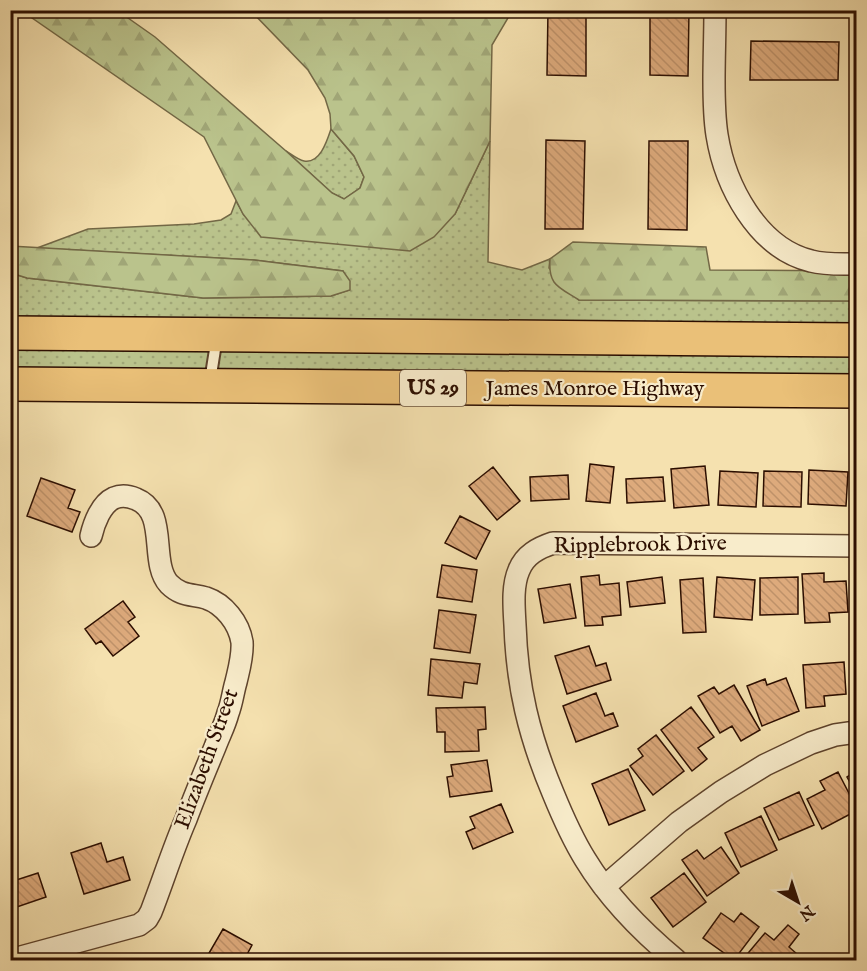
<svg xmlns="http://www.w3.org/2000/svg" width="867" height="971" font-family="'IM FELL English',serif">
<style>
.grass{fill:url(#grass-dots);stroke:#736846;stroke-width:1.5}
.forest{fill:url(#forest-firs);stroke:#736846;stroke-width:1.5}
.building{fill:url(#building-back-hatch);stroke:#2c0e00;stroke-width:1.5}
.lines{fill:none;stroke-linecap:round;stroke-linejoin:round}
.lane-casing{stroke:#5e432c;stroke-width:14}
.street-casing{stroke:#5e432c;stroke-width:24}
.highway-casing{stroke:#2c0e00;stroke-width:36}
.lane{stroke:#f8eccb;stroke-width:10}
.street{stroke:#f8eccb;stroke-width:21}
.highway{stroke:#eac078;stroke-width:33}
.labels{text-anchor:middle;dominant-baseline:central;stroke-width:4.5;stroke-linejoin:round;paint-order:stroke}
.shield{fill:#f8eccb;stroke:#69513d;stroke-width:1.5}
.shield-label{font-size:21px;font-weight:bold;fill:#2c0e00}
.street-label{font-size:22px;fill:#2c0e00;stroke:#f8eccb}
</style>
<defs>
<pattern id="grass-dots" width="8" height="8" patternUnits="userSpaceOnUse" patternTransform="scale(1.5)"><rect width="8" height="8" fill="#bac38c"/><path d="M2 2h.1M6 6h.1" fill="none" stroke="#a0a677" stroke-width="1.8" stroke-linecap="round"/></pattern>
<pattern id="forest-firs" width="22" height="20" patternUnits="userSpaceOnUse" patternTransform="scale(1.5)"><rect width="22" height="20" fill="#bac38c"/><path d="M5 1l3.5 6h-7zM16 11l3.5 6h-7z" fill="#a0a677"/></pattern>
<pattern id="building-back-hatch" width="6" height="6" patternUnits="userSpaceOnUse" patternTransform="scale(1.5)"><rect width="6" height="6" fill="#ddaa7c"/><path d="M-1 5l2 2M0 0l6 6M5-1l2 2" fill="none" stroke="#be9169"/></pattern>
</defs>
<rect width="100%" height="100%" fill="#f5e1af"/>
<filter id="stains"><feTurbulence type="fractalNoise" baseFrequency=".00333" numOctaves="4"/><feColorMatrix values="0 0 0 0 .2 0 0 0 0 .09 0 0 0 0 .02 0 0 0 .5 -.17"/></filter>
<radialGradient id="worn" r=".72"><stop offset=".6" stop-color="#630" stop-opacity="0"/><stop offset="1" stop-color="#630" stop-opacity=".3"/></radialGradient>
<path class="grass" d="M331,129L354,156L364,177L360,188L344,199L332,193L286,151C291,154 298,160 304,161C320,164 327,141 331,129Z
M490,141L488,262L522,270L550,259L549,268L579,300L856,301V325L11,318V273L27,278L203,298L331,296L349,290L343,271L254,260L37,248L88,229L194,224L221,220L231,214L236,201L244,215L455,214Z
M11,345L856,351V376L11,370Z"/>
<path class="forest" d="M22,11H118L155,37L286,151L332,193L344,199L360,188L364,177L354,156L331,129L330,114L325,98L308,70L251,11H512L492,45L490,141L455,214L434,237L410,251L261,237L243,214L204,137Z
M573,242L706,247L710,270L856,271V301L579,300C559,287 548,286 550,259Z
M10,246L254,260L343,271L350,281V290L331,296L203,298L27,278L11,273Z"/>
<path class="building" d="M548,10H586V76L547,75Z
M650,10H689L688,76L650,75Z
M751,41L839,42L838,80H750Z
M546,140L585,141L583,229H545Z
M649,141H688L687,230L648,229Z
M590,464L614,467L610,503L586,501Z
M853,464H856V507H852Z
M705,466L709,505L674,508L671,469Z
M493,467L520,501L497,520L469,486Z
M809,470L848,472L846,506L808,504Z
M720,471L758,473L756,507L718,505Z
M764,471L802,472L801,507L763,506Z
M568,475L569,499L531,501L530,477Z
M663,477L665,501L627,503L626,479Z
M41,478L75,490L68,508L80,512L72,532L27,516Z
M460,516L490,531L476,559L445,543Z
M442,565L477,570L472,602L437,597Z
M824,573V582L846,581L848,612L829,613L830,622L805,623L802,574Z
M599,575L600,585L619,583L621,615L602,617L603,625L585,626L581,577Z
M662,577L665,603L630,607L627,582Z
M717,577L755,580L752,620L714,617Z
M798,577V614L760,615V578Z
M703,578L706,632L683,633L680,580Z
M570,584L576,618L544,623L538,589Z
M123,601L135,617L128,622L139,636L113,656L101,641L96,644L85,629Z
M439,610L476,615L470,653L434,648Z
M589,646L596,666L606,663L611,680L567,694L555,656Z
M431,659L480,664L477,684L464,682L462,698L428,695Z
M844,662L846,694L824,696L825,706L806,708L803,665Z
M786,678L799,711L762,726L747,686L765,679L767,685Z
M734,685L760,730L741,741L732,726L720,733L698,696L714,687L719,694Z
M596,693L605,716L613,713L618,726L576,742L563,706Z
M485,707L486,729L478,730L479,751L445,752V732H437L436,708Z
M691,707L714,737L698,748L707,759L692,771L661,730Z
M656,735L684,771L653,795L630,766L643,756L638,749Z
M487,760L492,791L450,797L447,777L453,776L451,765Z
M628,769L645,810L609,825L592,784Z
M856,771V793L847,777Z
M838,772L856,807V811L822,829L807,799L825,790L820,781Z
M799,792L814,825L779,840L764,808Z
M501,804L513,832L473,849L466,832L475,828L470,817Z
M761,816L777,850L741,867L725,833Z
M101,843L107,862L123,857L130,880L84,894L71,853Z
M721,847L739,873L707,896L682,860L697,850L704,859Z
M38,873L46,897L11,909L10,882Z
M684,873L706,902L673,927L651,898Z
M721,913L734,922L741,913L759,927L734,960L703,938Z
M788,925L799,934L789,947L797,954L792,960H746L744,958L765,933L774,940Z
M223,929L252,945L244,960H205Z"/>
<g class="lines">
<defs>
<path id="lane" d="M210,381L217,337"/>
<path id="street" d="M715,10C715,34 714,57 714,80C714,98 714,116 717,135C725,185 757,248 811,261C826,265 841,264 856,264
M604,887L679,822L721,792L765,765L811,743L835,735L856,732
M10,960L139,925L147,919L151,912C163,881 173,849 186,819C195,795 205,771 215,747C219,736 225,725 228,713C232,703 233,692 236,682C239,669 243,656 242,642C239,623 224,604 206,598C191,594 181,596 169,584C149,562 169,512 136,499C129,496 121,495 114,498C101,504 94,523 91,536
M676,960C641,931 608,897 585,859C572,838 562,815 553,793C529,736 517,686 515,625C514,607 512,586 519,570C525,555 538,548 553,543L856,546"/>
<path id="highway" d="M10,333L856,340
M10,384L856,391"/>
</defs>
<use href="#lane" class="lane-casing"/>
<use href="#street" class="street-casing"/>
<use href="#highway" class="highway-casing"/>
<use href="#lane" class="lane"/>
<use href="#street" class="street"/>
<use href="#highway" class="highway"/>
</g>
<g class="labels">
<rect class="shield" x="400" y="370" width="66" height="36" rx="4.5"/>
<g class="shield-label">
<text x="433" y="388">US 29</text>
</g>
<g class="street-label">
<text x="595" y="389">James Monroe Highway</text>
<text transform="translate(640 545) rotate(-1)">Ripplebrook Drive</text>
<text transform="translate(207 759) rotate(-70)">Elizabeth Street</text>
</g>
</g>
<rect width="867" height="971" fill="none" stroke="#f5e1af" stroke-width="36"/>
<rect x="12" y="12" width="843" height="947" fill="none" stroke="#2c0e00" stroke-width="3"/>
<rect x="18" y="18" width="831" height="935" fill="none" stroke="#2c0e00" stroke-width="1.5"/>
<g transform="translate(798 902) rotate(141)" stroke="#f8eccb" stroke-width="4.5" paint-order="stroke">
<path d="M0-4.5L10 22L0 15L-10 22Z" fill="#2c0e00"/>
<text y="-9" font-size="16" font-weight="bold" text-anchor="middle" fill="#2c0e00">N</text>
</g>
<rect width="100%" height="100%" filter="url(#stains)"/>
<rect width="100%" height="100%" fill="url(#worn)"/>
</svg>
